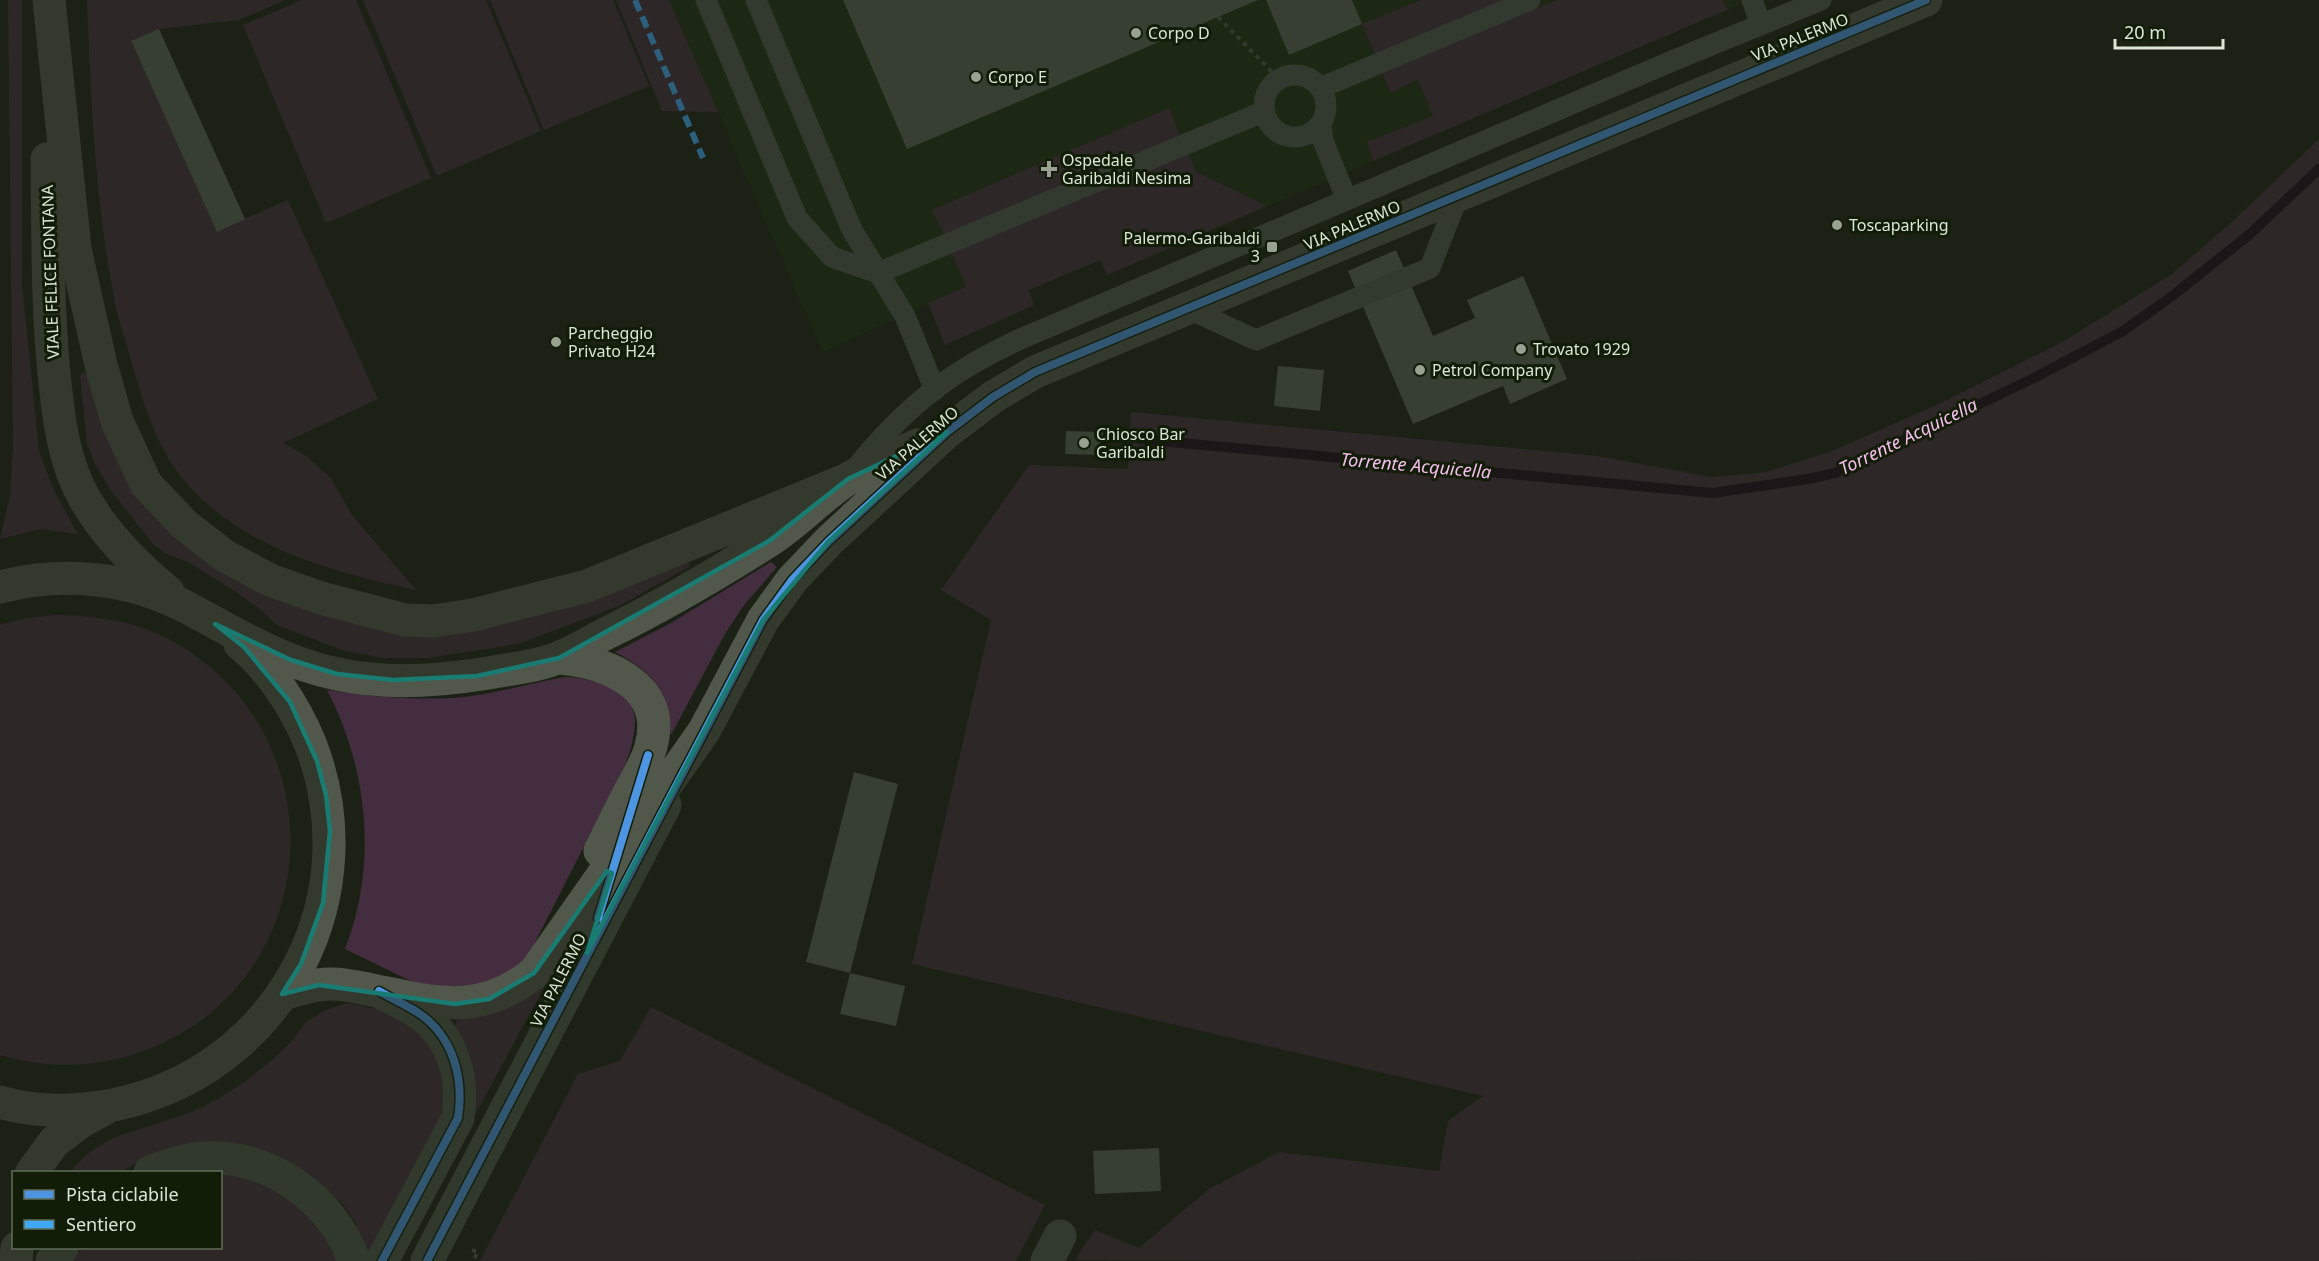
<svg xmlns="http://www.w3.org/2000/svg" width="2319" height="1261" font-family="'Noto Sans',sans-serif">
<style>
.built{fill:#1e2d12}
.green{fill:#442d3f}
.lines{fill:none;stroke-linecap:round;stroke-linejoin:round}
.stream{stroke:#20081d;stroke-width:10}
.building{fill:#596054}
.path{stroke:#51564d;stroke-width:4;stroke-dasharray:4.5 4.5;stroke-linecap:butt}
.lane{stroke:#4f554c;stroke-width:21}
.street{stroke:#4f554c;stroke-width:33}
.secondary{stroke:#4c5348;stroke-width:33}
.primary{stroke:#51584b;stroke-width:33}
.quiet{stroke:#3fa9f5;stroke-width:6;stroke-dasharray:12 6;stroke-linecap:butt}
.cycleway-casing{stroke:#111d07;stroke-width:11}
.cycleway{stroke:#4d94e3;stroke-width:8}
.marked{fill:none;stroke:#197c73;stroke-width:4.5;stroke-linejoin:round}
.poi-dot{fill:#98a192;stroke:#111d07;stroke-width:2}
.labels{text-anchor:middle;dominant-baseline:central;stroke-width:6;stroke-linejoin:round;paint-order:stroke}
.poi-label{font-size:16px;fill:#dce5d6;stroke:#111d07;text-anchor:start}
.street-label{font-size:16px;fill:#dce5d6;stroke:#111d07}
.water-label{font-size:18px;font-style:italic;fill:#f6bdee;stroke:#111d07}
</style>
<rect width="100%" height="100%" fill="#1b2215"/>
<path class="built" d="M669,0H1749L1107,275L1100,260L1029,290L1034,305L945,345L928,304L823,352Z"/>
<path class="green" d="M8,0H22V284L39,451L53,489L78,534L40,529L0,539L10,495L13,448Z
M87,0H285L239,20L159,29L131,42L217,231L288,200L378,399L283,443L305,455L330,477L352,515L416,590C341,574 263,554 205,502C162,464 147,416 132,364C127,343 119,323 115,303C95,203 91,101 87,0Z
M302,0H356L431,178L326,223L243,25Z
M363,0H486L541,131L437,176Z
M490,0H613L649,86L544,130Z
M616,0H669L718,112L662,111Z
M1421,0H1511L1376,58L1362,24Z
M1557,0H1722L1729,9L1373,161L1367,142L1433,116L1418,79L1391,93L1382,72Z
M1169,108L1181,138L945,237L932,210Z
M2319,139V1261L1075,1260L1095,1230L1139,1248L1209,1189L1279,1152L1439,1171L1448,1121L1483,1096L912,964L991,620L941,590L1029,465L1128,469L1131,412L1597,456L1711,477L1766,472L1832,451L1939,404L2064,341L2172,274L2235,219Z
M1187,150L1196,172L1267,206L1107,275L1100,260L1029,290L1034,305L945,345L928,303L966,287L950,249Z
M83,372L87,374L167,526L435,636C521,626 606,589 688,562L690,564L689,567L619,606L518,644L427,658H384L345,651L277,625L260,609L236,592L190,563L167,554L153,544L110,489L95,464L87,443L80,375Z
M771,562L777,567L744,605L726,632L671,735C665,689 656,674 615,652L671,623Z
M56,615C96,616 135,621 170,640C338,730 329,976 151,1048C102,1068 50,1070 0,1055V625L26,618Z
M565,677C590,678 634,688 635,720C635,736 630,752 625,766L527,958L517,967L496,979L470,989L415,983L345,949C378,866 368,768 327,690C373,697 418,701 465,697C498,693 532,683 565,677Z
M552,973L471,1122L455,1030L456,1021Z
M347,1003L388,1011L425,1037L442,1069L445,1104L439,1125L369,1257L355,1222L342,1203L309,1174L276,1156L140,1161L120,1172H70L88,1153L113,1138L192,1112L216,1100L246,1081L271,1061L291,1042L306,1022L323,1011Z
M651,1007L1045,1205L1016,1261H480L578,1074L620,1061Z
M221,1174C256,1178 297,1194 318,1225C326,1236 332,1249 339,1261H72L82,1248H220Z"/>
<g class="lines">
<path class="stream" d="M1139,439L1713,493L1808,479L1835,473L2032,379L2123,331L2171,297L2250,234L2319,169"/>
</g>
<path class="building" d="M843,0H1258L907,149Z
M1266,0H1352L1362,24L1289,55Z
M159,29L245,219L217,232L131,41Z
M1396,250L1433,336L1475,318L1467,300L1523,276L1567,379L1510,404L1503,386L1413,424L1348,271Z
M1278,366L1324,370L1320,411L1274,406Z
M1066,431L1103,432L1102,455L1065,454Z
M854,772L898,784L850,973L905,986L896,1026L840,1014L850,973L806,962Z
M1159,1148L1161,1191L1095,1194L1093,1151Z"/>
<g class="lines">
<path class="path" d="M1218,17L1280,80
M472,1250L478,1252L473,1261"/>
<path class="lane" d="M706,0L797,218L832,257L878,273L1265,111
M756,0L852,230L905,316L935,390
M1752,0L1761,25
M1264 106a31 31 0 1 1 62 0a31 31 0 1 1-62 0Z
M1320,88L1530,0
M1321,124L1323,141L1347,200
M1187,308L1256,340L1430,268L1459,194
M855,469C886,430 925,392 969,366C985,356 1002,348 1018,340L1677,59L1821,0"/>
<path class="street" d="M1047,1261L1060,1236"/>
<path class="secondary" d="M150,1172C167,1166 185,1159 204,1158C269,1154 334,1200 354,1261
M52,1261L62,1248
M382,1261L458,1118C464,1079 454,1038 420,1014C409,1006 395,1000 383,994
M427,1261L665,805"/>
<path class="primary" d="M49,0L75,249L101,365L117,421L146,484L185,525L225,556L270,580L321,598L405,620L433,621L473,615L587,586L848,479
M47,159C48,230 47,302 54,373C58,413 62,452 79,488C99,529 133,563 168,592
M0,587C62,571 129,577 186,607C236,633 279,662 337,674C393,686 451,680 506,670C524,667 544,664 560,657C575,651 590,642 605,634C660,607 715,575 767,542C795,525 818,499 846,480C867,466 895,456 918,445
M559,658C607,662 668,686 651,746C648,760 640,772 634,784C622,806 611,829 600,851
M282,994C294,991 306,987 318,985C337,982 359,987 377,991C440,1004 481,1015 534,973L704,731L763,620L792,580L828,542L947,432L993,397L1035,372L1926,0
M0,1102C41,1114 89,1112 130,1101C286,1059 369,893 310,743C295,707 271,669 240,644
M32,1172L54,1142L82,1121L103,1110
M16,1261L17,1248"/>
<path class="quiet" d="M635,0L703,158"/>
<defs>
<path id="cycleway" d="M598,918L648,755
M379,991C392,999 407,1005 420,1014C454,1038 464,1079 458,1118L382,1261
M427,1261L763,620L792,580L828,542L947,432L993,397L1035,372L1926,0"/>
</defs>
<use href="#cycleway" class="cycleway-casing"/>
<use href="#cycleway" class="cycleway"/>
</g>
<path d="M0 0H2319V1261H0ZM947,432L828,542L763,620L587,953L612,873L607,871L534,973L489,999L455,1004L319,985L282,994L301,964L323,903L330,831L326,795L317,761L290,702L244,647L215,624L291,660L337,674L393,680L477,676L559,658L769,541L848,479Z" fill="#1b2215" fill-opacity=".55" fill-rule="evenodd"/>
<path class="marked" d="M947,432L828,542L763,620L587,953L612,873L607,871L534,973L489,999L455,1004L319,985L282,994L301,964L323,903L330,831L326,795L317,761L290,702L244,647L215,624L291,660L337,674L393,680L477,676L559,658L769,541L848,479Z"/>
<g class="poi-dot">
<circle cx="1136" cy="33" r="6"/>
<circle cx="976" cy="77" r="6"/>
<path d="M1046 160h6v6h6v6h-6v6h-6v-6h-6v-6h6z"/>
<circle cx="1837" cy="225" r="6"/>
<rect x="1266" y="241" width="12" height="12" rx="3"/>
<circle cx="556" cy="342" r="6"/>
<circle cx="1521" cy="349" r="6"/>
<circle cx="1420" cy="370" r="6"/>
<circle cx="1084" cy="443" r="6"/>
</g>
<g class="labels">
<g class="poi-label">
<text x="1148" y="33">Corpo D</text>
<text x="988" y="77">Corpo E</text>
<text x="1062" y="160">Ospedale<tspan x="1062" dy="18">Garibaldi Nesima</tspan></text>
<text x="1849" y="225">Toscaparking</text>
<text x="1260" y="238" text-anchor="end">Palermo-Garibaldi<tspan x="1260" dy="18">3</tspan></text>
<text x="568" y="333">Parcheggio<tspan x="568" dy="18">Privato H24</tspan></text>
<text x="1533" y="349">Trovato 1929</text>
<text x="1432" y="370">Petrol Company</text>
<text x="1096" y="434">Chiosco Bar<tspan x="1096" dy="18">Garibaldi</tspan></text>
</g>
<g class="street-label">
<text transform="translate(1800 37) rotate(-22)">VIA PALERMO</text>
<text transform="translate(1352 225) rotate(-23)">VIA PALERMO</text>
<text transform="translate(50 272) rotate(-92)">VIALE FELICE FONTANA</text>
<text transform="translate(917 443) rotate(-41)">VIA PALERMO</text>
<text transform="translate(558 980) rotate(-63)">VIA PALERMO</text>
</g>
<g class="water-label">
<text transform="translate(1908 436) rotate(-26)">Torrente Acquicella</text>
<text transform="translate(1416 465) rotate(5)">Torrente Acquicella</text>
</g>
</g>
<rect x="12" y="1171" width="210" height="78" fill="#111d07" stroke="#626d5a" stroke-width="1.5"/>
<rect x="24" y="1190" width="30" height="9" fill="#4d94e3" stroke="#626d5a" stroke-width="1.5"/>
<text x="66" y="1201" font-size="18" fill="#dce5d6">Pista ciclabile</text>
<rect x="24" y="1220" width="30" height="9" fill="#3fa9f5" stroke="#626d5a" stroke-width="1.5"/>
<text x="66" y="1231" font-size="18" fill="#dce5d6">Sentiero</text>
<path d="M2115 39v9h108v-9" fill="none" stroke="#dce5d6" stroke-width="3"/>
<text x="2124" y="39" font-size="18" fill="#dce5d6" stroke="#111d07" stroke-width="4.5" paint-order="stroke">20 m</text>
</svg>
